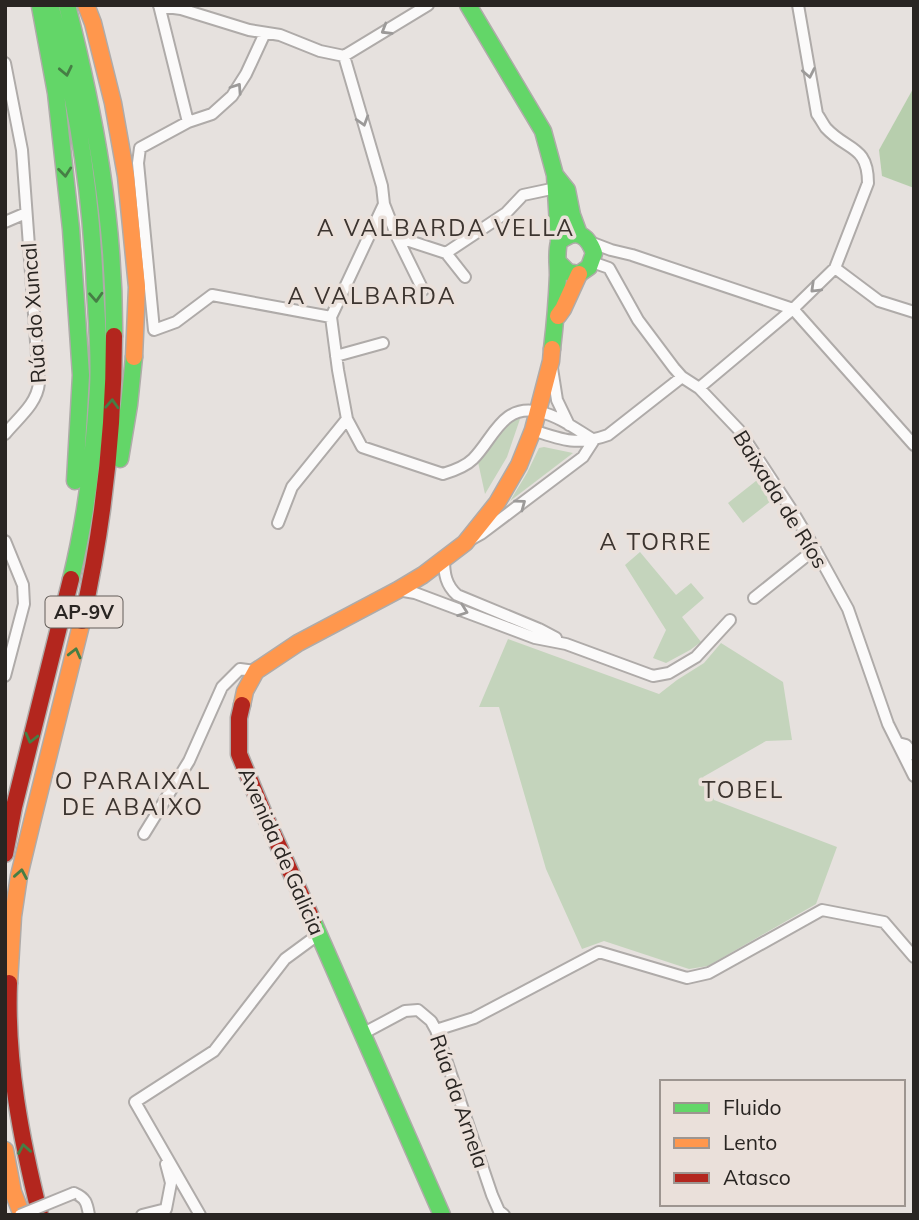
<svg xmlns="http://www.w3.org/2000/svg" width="919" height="1220" font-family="Mulish,sans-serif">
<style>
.green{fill:#c4d4bc}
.forest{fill:#b7cead}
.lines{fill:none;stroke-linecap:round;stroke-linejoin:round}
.street-casing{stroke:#afaba9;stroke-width:14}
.fast-casing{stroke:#afaba9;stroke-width:19}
.slow-casing{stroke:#afaba9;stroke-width:19}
.jam-casing{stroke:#afaba9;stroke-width:19}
.street{stroke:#fbfafa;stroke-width:10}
.fast{stroke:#63d668;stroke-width:16}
.slow{stroke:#ff974d;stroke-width:16}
.jam{stroke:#b3261e;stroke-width:16}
.street-bridge-casing{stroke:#afaba9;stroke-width:14;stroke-linecap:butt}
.street-bridge{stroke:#fbfafa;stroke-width:10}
.oneway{stroke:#9c9a99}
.oneway2{stroke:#467e45}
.labels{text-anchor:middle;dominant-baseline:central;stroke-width:7;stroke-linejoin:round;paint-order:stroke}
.shield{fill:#eae0da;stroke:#635d59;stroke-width:2}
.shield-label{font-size:19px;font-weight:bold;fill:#292522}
.street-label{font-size:21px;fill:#292522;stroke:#eae0da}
.neighbourhood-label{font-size:23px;letter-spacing:2px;fill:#3c342f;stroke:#eae0da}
</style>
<rect width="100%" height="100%" fill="#e6e1de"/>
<path class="green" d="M520,419L507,457L485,494L478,462L486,448L510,420Z
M544,447L573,453L510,501L527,473L539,448Z
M761,477L776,497L743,523L728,503Z
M640,552L676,595L691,583L704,598L682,617L701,642L690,650L666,663L653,658L666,630L625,565Z
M508,639L659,694L677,680L704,663L721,643L783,682L792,740L766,741L703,777L714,800L837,847L816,904L708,966L689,969L604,941L582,949L546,869L499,707H479Z"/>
<path class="forest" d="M914,87V188L882,176L879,150Z"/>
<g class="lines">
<defs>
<path id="street" d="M159,5L188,122
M159,6L181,9L249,30L280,35L320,51L344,56L428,5
M265,33L246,74L232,96L212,114L188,122L140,148L138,163L154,330L176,322L212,295L331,317
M344,56L382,186L384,204L331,317L338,370L347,419L362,447L443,474C453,471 465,467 473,459C494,438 502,403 540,412C559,416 577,430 594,440
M5,63L22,150L39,383C37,404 18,418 5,434
M384,204L397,237L446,253L506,213L523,195L556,188
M5,222L26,213
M397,237L423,290
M590,242L611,250L632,255L793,309L914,445
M446,253L465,277
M592,262L609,268L638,320L674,368L682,377L699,388L739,430L791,509L815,549L848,609L888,724L914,776
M835,268L879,301L914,312
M336,356L383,343
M552,368L557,400L569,425
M699,388L793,309L835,268L868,183C868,145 847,151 826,128C823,124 820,118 817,114L798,5
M533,430C562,440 578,446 608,435L682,377
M278,523L292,487L347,419
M472,539L481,534L583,457L594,440
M5,541L23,585L24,604L5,676
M444,559C444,574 446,585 457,595L539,629L556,638
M398,590L415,593L535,638L566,644L653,676L669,673L696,657L730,620
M754,598L815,549
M898,743L906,745L914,755
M144,834L189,761L222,687L240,669L256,671
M436,1030L474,1018L599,952L687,978L709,973L822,910L884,922L914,957
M362,1034L405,1011L418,1010L431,1021L436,1030L492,1195L499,1211L504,1215
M74,1193C86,1198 87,1203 89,1215
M142,1215L166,1209L171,1183L166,1164
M200,1215L135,1102L214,1051L285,959L319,934"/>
<path id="fast" d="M50,5C77,97 91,192 95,288C97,322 100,356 98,389C94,453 86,518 71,579
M67,5C95,115 115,222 114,336
M468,5L543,131L555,175L559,242C556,253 558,264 558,275C557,300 555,324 552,349
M40,6L56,93L71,229L81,375L75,481
M555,175L567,190L572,215L579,234
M558,262L568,272L579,274L589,267L594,253C587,234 576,228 559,242
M120,459L129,405L134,357
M313,921L442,1215"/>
<path id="slow" d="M86,5L93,23L113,103L126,176L137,287L134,357
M558,316L563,309L579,274
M242,705L245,691L256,671L298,643L398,590L423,575L465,543L497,503L519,465L533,430L551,361L552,349
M9,983L13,916L19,876L33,818L82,621
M5,1150L13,1192L22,1215"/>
<path id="jam" d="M82,621C103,527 114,433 114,336
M242,705L239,718V754L264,814L313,921
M5,854L14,807L71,579
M9,983C6,1062 21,1139 40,1215"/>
</defs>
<use href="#street" class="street-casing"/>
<use href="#fast" class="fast-casing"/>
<use href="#slow" class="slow-casing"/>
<use href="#jam" class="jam-casing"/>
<use href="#street" class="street"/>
<use href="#fast" class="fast"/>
<use href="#slow" class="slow"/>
<use href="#jam" class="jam"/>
<defs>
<path id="street-bridge" d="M20,1215L74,1193"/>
</defs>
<use href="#street-bridge" class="street-bridge-casing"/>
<use href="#street-bridge" class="street-bridge"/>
</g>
<defs><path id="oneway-chevron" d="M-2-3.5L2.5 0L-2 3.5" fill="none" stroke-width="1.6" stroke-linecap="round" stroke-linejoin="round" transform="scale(1.75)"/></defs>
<g class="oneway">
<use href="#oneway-chevron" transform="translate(386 30) rotate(149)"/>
<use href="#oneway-chevron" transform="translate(809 73) rotate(79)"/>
<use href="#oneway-chevron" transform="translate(237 88) rotate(-56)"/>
<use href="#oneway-chevron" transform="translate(363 121) rotate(73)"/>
<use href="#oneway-chevron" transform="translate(815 288) rotate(136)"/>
<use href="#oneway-chevron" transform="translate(521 504) rotate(-37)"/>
<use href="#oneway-chevron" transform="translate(463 611) rotate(20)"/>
</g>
<g class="oneway2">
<use href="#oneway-chevron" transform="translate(66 71) rotate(78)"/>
<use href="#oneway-chevron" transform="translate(65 172) rotate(84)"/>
<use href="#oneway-chevron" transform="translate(96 297) rotate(87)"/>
<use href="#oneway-chevron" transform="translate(112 404) rotate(-87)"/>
<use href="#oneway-chevron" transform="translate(75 653) rotate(-76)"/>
<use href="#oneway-chevron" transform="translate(31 738) rotate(104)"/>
<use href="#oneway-chevron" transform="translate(21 874) rotate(-80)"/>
<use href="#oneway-chevron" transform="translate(24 1149) rotate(-100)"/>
</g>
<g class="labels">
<rect class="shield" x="45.5" y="596.5" width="77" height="31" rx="5"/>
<g class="shield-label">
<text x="84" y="612">AP-9V</text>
</g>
<g class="street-label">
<text transform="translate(33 313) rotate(-94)">Rúa do Xuncal</text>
<text transform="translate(781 499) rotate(58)">Baixada de Ríos</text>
<text transform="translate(282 851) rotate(66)">Avenida de Galicia</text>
<text transform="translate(460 1101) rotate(71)">Rúa da Arnela</text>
</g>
<g class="neighbourhood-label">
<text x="446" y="227">A VALBARDA VELLA</text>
<text x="372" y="295">A VALBARDA</text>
<text x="656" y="541">A TORRE</text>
<text x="133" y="780">O PARAIXAL<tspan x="133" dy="26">DE ABAIXO</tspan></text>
<text x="743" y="789">TOBEL</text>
</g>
</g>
<rect width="919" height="1220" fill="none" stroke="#292522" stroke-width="14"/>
<rect x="660" y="1080" width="245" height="126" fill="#eae0da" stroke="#9d9590" stroke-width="2"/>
<rect x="674" y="1103" width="35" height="10" fill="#63d668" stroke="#9d9590" stroke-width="2"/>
<text x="723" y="1115" font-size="21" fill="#292522">Fluido</text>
<rect x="674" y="1138" width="35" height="10" fill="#ff974d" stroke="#9d9590" stroke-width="2"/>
<text x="723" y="1150" font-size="21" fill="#292522">Lento</text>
<rect x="674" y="1173" width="35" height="10" fill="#b3261e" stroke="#9d9590" stroke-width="2"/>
<text x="723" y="1185" font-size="21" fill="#292522">Atasco</text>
</svg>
